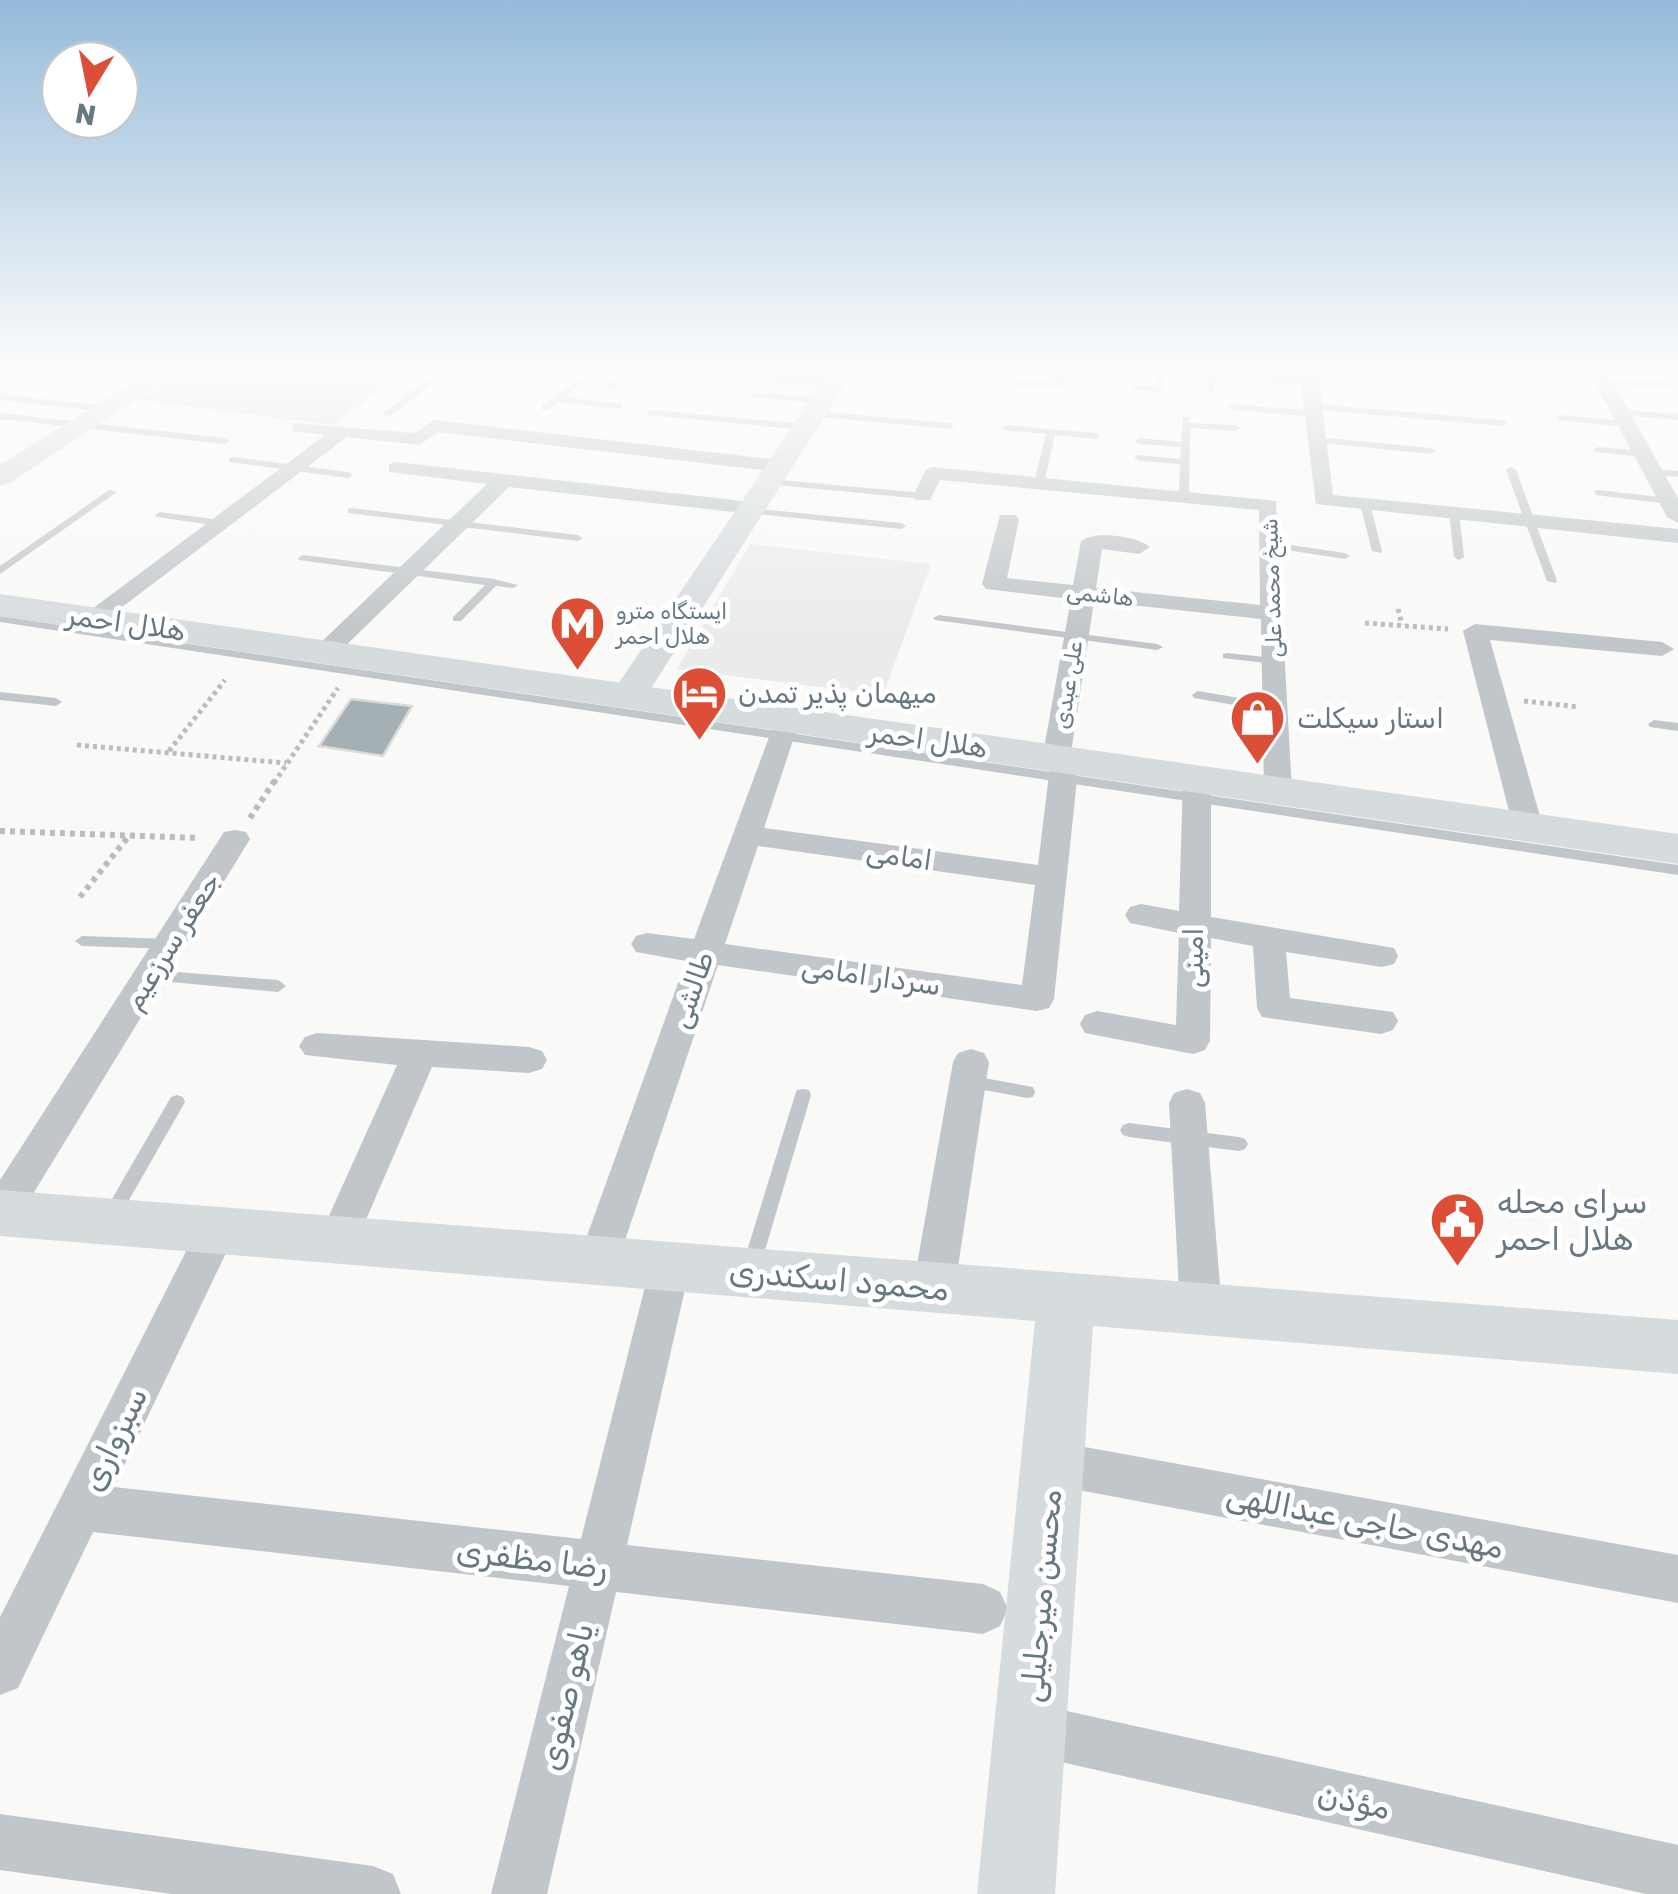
<svg xmlns="http://www.w3.org/2000/svg" width="1678" height="1894" font-family="Rubik,'Noto Naskh Arabic',sans-serif">
<style>
.built{fill:#eaebeb}
.green{fill:#daded7}
.building{fill:#a5b0b5;stroke:#dbdbda;stroke-width:2.5}
.lines{fill:none;stroke-linecap:round;stroke-linejoin:round}
.path-far1{stroke:#b9bdbf;stroke-width:5;stroke-dasharray:4 4;stroke-linecap:butt}
.path{stroke:#b9bdbf;stroke-width:6;stroke-dasharray:5 5;stroke-linecap:butt}
.lane{fill:#c0c6c9;fill-rule:evenodd}
.street{fill:#c0c6c9;fill-rule:evenodd}
.secondary{fill:#d6dbde;fill-rule:evenodd}
.primary{fill:#d6dbde;fill-rule:evenodd}
.labels{text-anchor:middle;dominant-baseline:central;stroke-width:10;stroke-linejoin:round;paint-order:stroke}
.far-street-label{font-size:22px;fill:#667881;stroke:#fff}
.far-poi-label{font-size:22px;fill:#667881;stroke:#fff;text-anchor:start}
.street-label{font-size:28px;fill:#667881;stroke:#fff}
.poi-label{font-size:28px;fill:#667881;stroke:#fff;text-anchor:start}
.near-poi-label{font-size:32px;fill:#667881;stroke:#fff;text-anchor:start}
.near-street-label{font-size:32px;fill:#667881;stroke:#fff}
</style>
<rect width="100%" height="100%" fill="#f9f9f7"/>
<path class="built" d="M750,544L931,564L883,695L677,669Z"/>
<path class="green" d="M185,371H405L332,425L139,400Z"/>
<path class="building" d="M351,699L412,706L383,756L319,746Z"/>
<g class="lines">
<path class="path-far1" d="M1398,609L1402,625
M1365,623L1448,629
M1524,701L1579,707
M77,745L286,763
M169,751L225,680
M274,783L338,688"/>
<path class="path" d="M250,818L275,780
M0,831L199,838
M80,897L128,837"/>
<path class="lane" d="M66,371H92L155,381L151,383Z
M439,371H449L390,416H384V412Z
M589,371H599L565,397L619,404L622,405V409L559,402L548,410H542V406Z
M625,371H634L613,389H607V385Z
M857,371H893L979,379L983,381L979,383Z
M1058,371H1066L1063,388L1019,386L1015,383L1019,380L1056,383Z
M1160,371H1168L1162,392L1134,391L1130,388L1134,385L1156,387Z
M1208,371L1215,373V389L1211,392L1207,389Z
M1352,371H1389L1465,378L1469,380L1465,382Z
M1543,375L1668,382L1672,385L1668,388L1540,379L1539,377Z
M756,392L822,398L826,401L822,404L753,397L752,395Z
M0,394L107,406L111,409L107,412L0,400Z
M1232,404L1314,411L1318,414L1314,417L1229,409V405Z
M1313,404L1503,420L1507,423L1503,426L1310,409L1309,407Z
M651,410L805,424L809,427L805,430L648,415L647,413Z
M1620,410L1678,414V420L1617,415V411Z
M814,411L950,423L954,426L950,429L811,416V412Z
M0,413L225,438L230,441L225,444L0,419Z
M1560,415L1627,421L1631,424L1627,427L1557,420V416Z
M1183,417H1189L1190,423L1236,425L1240,428L1236,431L1190,428L1189,497L1184,500L1179,497L1180,464L1139,461L1134,458L1139,455L1180,459L1181,447L1140,444L1135,441L1140,438L1181,442Z
M1006,425L1096,433L1100,436L1096,439L1055,435L1044,483L1039,486L1034,483L1046,434L1003,430L1002,428Z
M1317,437L1431,448L1436,451L1431,454L1314,442V438Z
M1598,447L1644,451L1649,454L1644,457L1595,452L1593,450Z
M232,457L348,472L353,475L348,478L229,462V458Z
M1511,467L1516,470L1557,581L1556,583L1547,581L1506,470Z
M1653,469L1678,471V477L1650,474L1648,472Z
M769,479L923,493L928,496L923,499L766,484V480Z
M109,490L117,492L0,574V566Z
M1598,490L1669,498L1674,501L1669,504L1595,495V491Z
M1365,501L1370,504L1382,551L1381,553L1372,551L1360,504Z
M351,508L578,535L583,538L578,541L348,513V509Z
M750,508L901,523L906,526L901,529L747,513L745,511Z
M1454,510L1459,513L1464,557L1459,560L1454,557L1449,513Z
M160,512L220,520L225,523L220,526L156,517L155,515Z
M1270,542L1345,553L1350,556L1345,559L1266,547L1265,545Z
M303,555L494,579L518,585L513,588L496,586L461,621H453V617L485,585L299,560L298,558Z
M939,615L1157,644L1163,647L1157,650L935,620L933,618Z
M0,616L1678,865V875L0,622Z
M1227,653L1274,658L1280,661L1274,664L1223,658V654Z
M1198,691L1275,704L1281,708L1275,712L1194,698L1192,695Z
M0,692L56,698L62,702L56,706L0,700Z
M1654,720L1678,723V731L1650,727L1648,724Z
M82,936L170,939L177,944L170,949L82,946L75,941Z
M150,970L278,980L286,986L278,992L150,980L142,975Z
M968,1075L1027,1086L1033,1087L1035,1092L1033,1097L1027,1098L962,1086L960,1081L962,1076Z
M803,1089L809,1090L811,1095L761,1264L759,1270L752,1272L745,1270L743,1264L795,1095L797,1090Z
M177,1095L183,1097L185,1102L117,1221L111,1224L105,1221L102,1216L105,1211L171,1097Z
M1129,1123L1239,1137L1245,1139L1248,1144L1245,1149L1239,1151L1129,1137L1123,1135L1120,1130L1123,1125Z"/>
<path class="street" d="M647,371L835,376L844,381L835,386L656,376Z
M1178,371H1318L1333,495L1678,529V543L1316,504L1301,385L1187,376Z
M1603,376L1612,381L1678,498V523L1667,517L1594,381Z
M434,420L779,460L789,466L779,472L438,432L419,445L347,437L101,623H83L80,618L325,435L293,431V423L415,433Z
M396,462L752,502L763,508L752,514L509,487L334,657H316L313,652L316,647L487,484L389,472V464Z
M933,467L1276,501L1292,791L1288,797H1268L1264,791L1261,619L1094,601L1071,753L1079,760L1054,999L1049,1008L1037,1011L718,965L618,1261L612,1273L598,1279L584,1273L578,1261L686,961L636,952L631,944L636,936L647,933L694,939L778,713H796L800,719L764,828L1038,865L1050,766L1042,759L1071,599L986,589L982,584L1000,515H1016L1019,520L1007,578L1073,585L1081,541C1095,530 1137,536 1150,547L1139,554L1102,549L1096,588L1260,605L1259,510L940,480L930,500H916L913,496L926,469ZM758,846L1035,885L1022,985L725,944Z
M1475,624L1662,642L1674,649L1662,656L1490,640L1543,827L1538,834H1518L1513,827L1463,631Z
M1197,770L1207,773L1211,779V917L1394,948L1398,956L1394,964L1382,967L1286,952L1290,998L1393,1012L1398,1021L1393,1030L1381,1034L1262,1017L1257,1008L1253,946L1211,938L1210,1041L1205,1050L1193,1054L1085,1033L1080,1024L1085,1015L1097,1011L1176,1025L1179,933L1130,923L1125,915L1130,907L1141,904L1179,911L1183,779L1187,773Z
M235,830L246,832L250,839L14,1225L0,1230V1180L224,832Z
M317,1033L529,1047L542,1051L547,1060L542,1069L529,1073L432,1067L352,1252L338,1257L324,1252L318,1240L397,1065L305,1055L299,1046L305,1037Z
M971,1049L984,1053L989,1062L955,1287L949,1300L934,1305L919,1300L913,1287L953,1062L958,1053Z
M1187,1089L1200,1093L1205,1103L1222,1309L1216,1322L1201,1328L1186,1322L1180,1309L1169,1103L1174,1093Z
M217,1213L231,1218L237,1230L114,1487L581,1539L650,1267L656,1254L670,1249L684,1254L690,1267L627,1545L983,1584L1000,1592L1008,1609L1000,1626L983,1634L616,1592L547,1894H491L569,1586L93,1532L18,1688L0,1695V1617L203,1218Z
M1052,1441L1678,1555V1603L1052,1485L1036,1479L1029,1463L1036,1447Z
M1030,1703L1678,1845V1894H1646L1030,1755L1011,1748L1004,1729L1011,1710Z
M0,1814L373,1866L393,1874L401,1894H172L0,1870Z"/>
<path class="secondary" d="M150,371H179L10,483L0,486V465Z
M830,371H854L641,704L628,707L615,704L610,696Z
M0,1190L1678,1320V1374L1093,1326L1055,1894H977L1035,1321L0,1236Z"/>
<path class="primary" d="M0,594L1678,834V864L0,616Z"/>
</g>
<linearGradient id="sky" x2="0" y2="1"><stop stop-color="#95bbdb"/><stop offset="0.58" stop-color="#fcfcfb"/><stop offset="1" stop-color="#fcfcfb" stop-opacity="0"/></linearGradient>
<rect width="1678" height="636" fill="url(#sky)"/>
<defs>
<symbol id="metro-pin" viewBox="-11 -11 22 30"><path d="M0 17L-7.5 6A9.5 9.5 0 1 1 7.5 6Z" fill="#dc4e35" stroke="#fff"/><path d="M-5.5 5V-5H-3L0 0L3-5H5.5V5H3V-.5L0 4L-3-.5V5Z" fill="#fff"/></symbol>
<symbol id="hotel-pin" viewBox="-11 -11 22 30"><path d="M0 17L-7.5 6A9.5 9.5 0 1 1 7.5 6Z" fill="#dc4e35" stroke="#fff"/><path d="M-6-4.5h1.5V1H6V5H4.5V3h-9V5H-6ZM-4 0a1.8 1.8 0 1 1 3.6 0ZM.5 0V-2.5h3Q6-2.5 6 0Z" fill="#fff"/></symbol>
<symbol id="shop-pin" viewBox="-11 -11 22 30"><path d="M0 17L-7.5 6A9.5 9.5 0 1 1 7.5 6Z" fill="#dc4e35" stroke="#fff"/><path d="M-5-2.5h2.3a2.7 3.5 0 0 1 5.4 0H5L5.5 6h-11ZM-1.5-2.5h3a1.5 2.3 0 0 0-3 0Z" fill="#fff"/></symbol>
<symbol id="civic-pin" viewBox="-11 -11 22 30"><path d="M0 17L-7.5 6A9.5 9.5 0 1 1 7.5 6Z" fill="#dc4e35" stroke="#fff"/><path d="M-.6-6.5H3V-4.5H.6V-3L4-1V1h2V6H-6V1h2V-1L-.6-3ZM-1.2 2.5V6h2.4V2.5Z" fill="#fff"/></symbol>
</defs>
<g fill-rule="evenodd">
<use href="#metro-pin" x="546" y="592" width="63" height="86"/>
<use href="#hotel-pin" x="668" y="662" width="63" height="86"/>
<use href="#shop-pin" x="1226" y="686" width="63" height="86"/>
<use href="#civic-pin" x="1426" y="1188" width="63" height="86"/>
</g>
<g class="labels">
<g class="far-street-label">
<text transform="translate(1272 588) rotate(-92)">شیخ محمد علی</text>
<text transform="translate(1100 595) rotate(6)">هاشمی</text>
<text transform="translate(1068 685) rotate(-81)">علی عبدی</text>
</g>
<g class="far-poi-label">
<text x="616" y="611">ایستگاه مترو<tspan x="616" dy="25">هلال احمر</tspan></text>
</g>
<g class="street-label">
<text transform="translate(126 623) rotate(8)">هلال احمر</text>
<text transform="translate(928 740) rotate(8)">هلال احمر</text>
<text transform="translate(899 856) rotate(8)">امامی</text>
<text transform="translate(172 941) rotate(-58)">جعفر سرزعیم</text>
<text transform="translate(1193 958) rotate(-90)">امینی</text>
<text transform="translate(871 976) rotate(8)">سردار امامی</text>
<text transform="translate(692 990) rotate(-71)">طالشی</text>
</g>
<g class="poi-label">
<text x="738" y="693">میهمان پذیر تمدن</text>
<text x="1297" y="718">استار سیکلت</text>
</g>
<g class="near-poi-label">
<text x="1497" y="1202">سرای محله<tspan x="1497" dy="37">هلال احمر</tspan></text>
</g>
<g class="near-street-label">
<text transform="translate(839 1280) rotate(5)">محمود اسکندری</text>
<text transform="translate(114 1439) rotate(-64)">سبزواری</text>
<text transform="translate(1365 1521) rotate(11)">مهدی حاجی عبداللهی</text>
<text transform="translate(532 1559) rotate(7)">رضا مظفری</text>
<text transform="translate(1041 1596) rotate(-85)">محسن میرجلیلی</text>
<text transform="translate(566 1697) rotate(-77)">یاهو صفوی</text>
<text transform="translate(1354 1801) rotate(12)">مؤذن</text>
</g>
</g>
<g transform="translate(90 90) rotate(190)"><circle r="48" fill="#ffffff" stroke="#c2c9cd" stroke-width="2.5"/>
<path d="M0-8L18 38L0 25L-18 38Z" fill="#dc4e35"/>
<text y="-15" font-size="28" font-weight="bold" text-anchor="middle" fill="#667881">N</text>
</g>
</svg>
